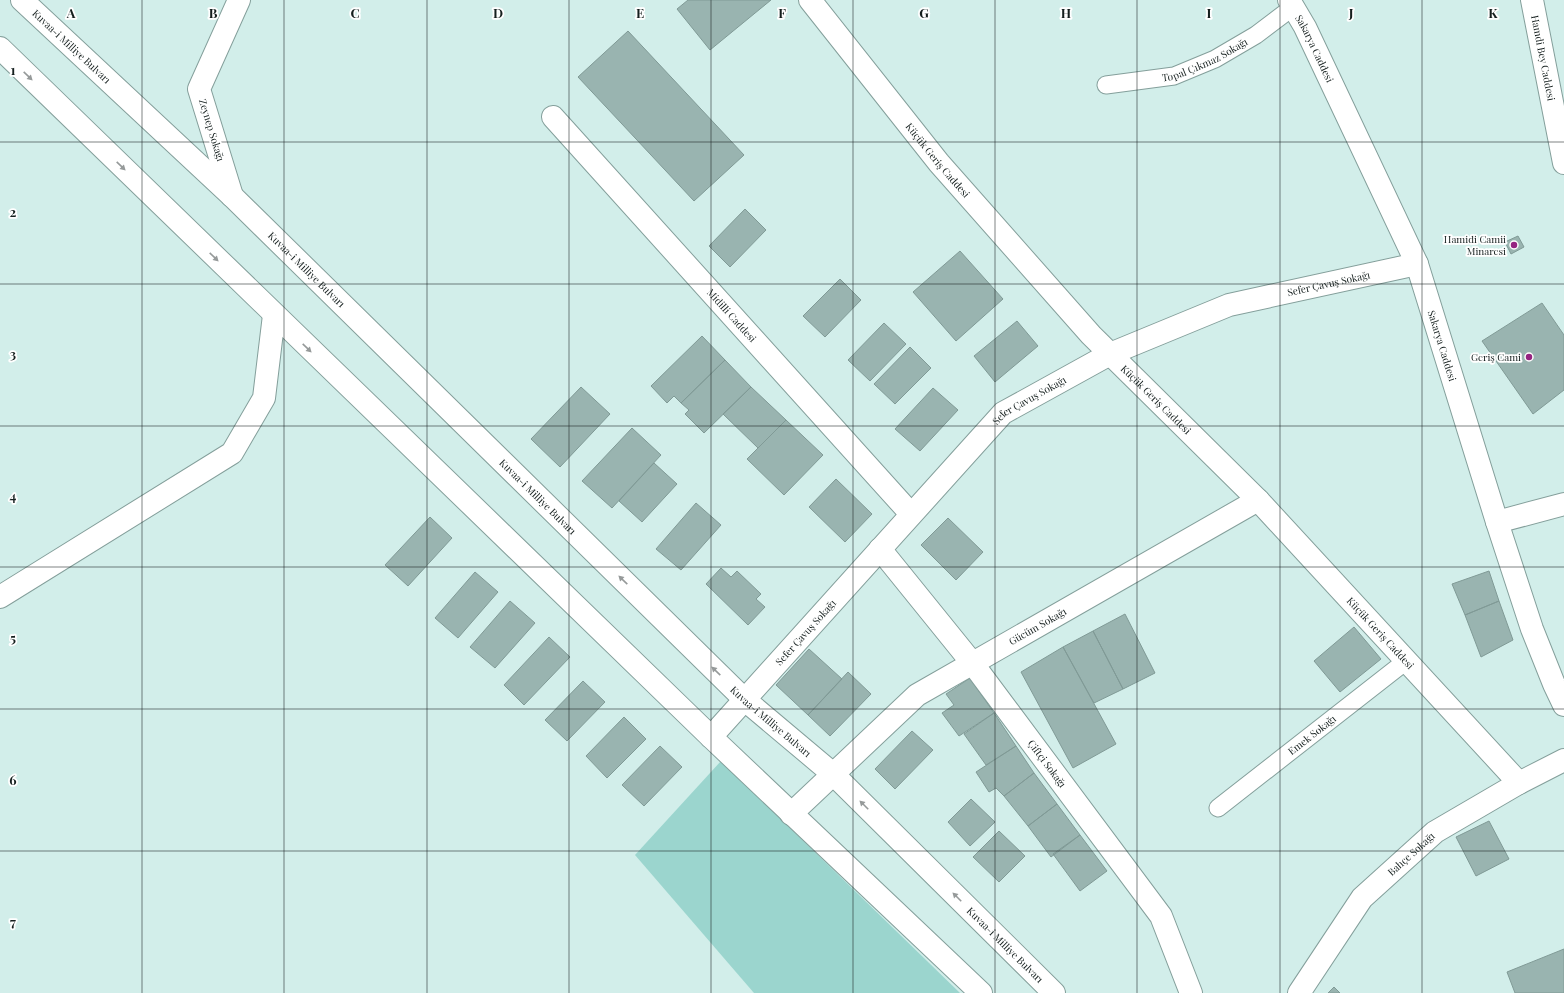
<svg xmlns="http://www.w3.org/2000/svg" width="1564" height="993" font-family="'Playfair Display',serif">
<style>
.green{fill:#9bd5ce}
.building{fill:#99b4b0;stroke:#809a96}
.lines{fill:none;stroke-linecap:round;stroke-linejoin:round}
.lane-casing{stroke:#849f9b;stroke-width:19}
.street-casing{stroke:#849f9b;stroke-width:24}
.secondary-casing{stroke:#849f9b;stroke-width:24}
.lane{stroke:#fff;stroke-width:17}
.street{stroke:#fff;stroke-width:22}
.secondary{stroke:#fff;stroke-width:22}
.oneway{fill:#969a9a}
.grid{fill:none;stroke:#151f1e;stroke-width:1;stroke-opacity:0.55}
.poi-dot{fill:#962381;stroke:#fff;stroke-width:1.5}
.labels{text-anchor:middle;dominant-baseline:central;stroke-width:3.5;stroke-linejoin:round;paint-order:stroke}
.street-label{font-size:10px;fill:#151f1e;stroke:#fff}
.poi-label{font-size:10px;fill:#151f1e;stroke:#fff;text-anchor:end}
.grid-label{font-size:13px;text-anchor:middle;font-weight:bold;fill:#151f1e;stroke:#fff;stroke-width:3.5;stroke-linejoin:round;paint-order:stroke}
</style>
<rect width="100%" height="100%" fill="#d2eeea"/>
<path class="green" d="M721,761L960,993H754L635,855Z"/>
<path class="building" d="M688,0H771L710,50L677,9Z
M628,31L744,155L694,201L578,77Z
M745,209L766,230L730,267L709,246Z
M1518,236L1524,247L1511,254L1505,242Z
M960,251L1003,299L956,341L913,292Z
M840,279L861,300L825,337L803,316Z
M1542,303L1564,335V390L1533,414L1482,341Z
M1017,321L1038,346L995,382L974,356Z
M884,323L906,344L870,381L848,360Z
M702,336L725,360L681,403L674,396L667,403L651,386Z
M910,347L931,368L895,404L874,384Z
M725,360L751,387L704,433L685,414L689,410L681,403Z
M581,387L610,414L560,467L531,439Z
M751,387L786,420L758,448L723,414Z
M933,388L958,410L920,451L895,429Z
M786,420L823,455L784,495L747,459Z
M632,428L661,455L612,508L582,481Z
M654,463L677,484L642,522L619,501Z
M836,479L872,514L845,542L809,507Z
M696,503L721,525L681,570L656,549Z
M430,517L452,538L408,586L385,565Z
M948,518L983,552L956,580L921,545Z
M721,568L731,577L737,571L761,594L756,599L765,607L748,625L706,584Z
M1489,571L1499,601L1465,615L1452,584Z
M475,572L498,592L458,638L435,618Z
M510,601L535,623L495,668L470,647Z
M1499,601L1513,640L1481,657L1465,615Z
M1125,614L1155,673L1123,689L1093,631Z
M1354,627L1381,659L1340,692L1314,661Z
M1093,631L1123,689L1094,703L1063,647Z
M549,637L570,657L524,705L504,685Z
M1063,647L1116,744L1073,768L1021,672Z
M809,649L842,679L808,715L776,685Z
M848,672L871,694L830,736L808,715Z
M970,678L994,713L959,736L942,713L954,705L946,694Z
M583,681L605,702L567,741L545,720Z
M994,713L1016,746L986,765L964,734Z
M624,717L646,739L607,778L586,756Z
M912,731L933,750L895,789L875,769Z
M660,746L682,767L644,806L622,785Z
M1016,746L1034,773L1004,796L996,788L989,792L976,772Z
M1034,773L1057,804L1028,826L1004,796Z
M971,799L995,822L970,846L948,822Z
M1057,804L1080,835L1051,857L1028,826Z
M1489,821L1509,859L1476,876L1456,837Z
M999,831L1025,856L999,882L973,857Z
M1080,835L1107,871L1080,891L1053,854Z
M1564,949V993H1515L1507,972Z
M1334,987L1340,993H1328Z"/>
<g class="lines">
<defs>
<g id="lane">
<path id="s1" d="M1106,85L1174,76L1215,59L1256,35L1293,7"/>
<path id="s2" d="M1218,808L1406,661"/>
</g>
<g id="street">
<path id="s3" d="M810,0L939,163L1091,335L1258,500L1519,783"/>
<path id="s4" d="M1289,0L1305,27L1417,264L1497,522L1532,629L1554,684L1564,705"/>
<path id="s5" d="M553,117L911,514"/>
<path d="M232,196L199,89L239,0"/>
<path d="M1497,522L1564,504"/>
<path id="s6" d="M880,549L973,664L1161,916L1191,993"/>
<path d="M0,597L232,453L264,398L274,315"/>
<path id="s7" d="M711,737L1003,413L1110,354L1229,305L1417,264"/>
<path id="s8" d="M791,814L917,695L1258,500"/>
<path id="s9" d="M1299,993L1362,898L1435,832L1519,783L1564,760"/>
</g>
<g id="secondary">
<path id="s10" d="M22,0L232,196L745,700L833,774L1054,993"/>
<path id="s11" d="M1532,0L1564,163"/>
<path d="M0,48L711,737L981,993"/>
</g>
</defs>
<use href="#lane" class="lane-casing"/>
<use href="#street" class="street-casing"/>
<use href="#secondary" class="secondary-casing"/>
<use href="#lane" class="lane"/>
<use href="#street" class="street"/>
<use href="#secondary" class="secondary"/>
</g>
<defs><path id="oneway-solid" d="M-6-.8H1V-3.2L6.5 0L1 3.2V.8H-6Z"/></defs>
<g class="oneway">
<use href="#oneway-solid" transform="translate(28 76) rotate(44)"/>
<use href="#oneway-solid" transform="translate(121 166) rotate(44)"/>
<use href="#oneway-solid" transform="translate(214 257) rotate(44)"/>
<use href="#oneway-solid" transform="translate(307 348) rotate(44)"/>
<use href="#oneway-solid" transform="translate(623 580) rotate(-136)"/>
<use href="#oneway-solid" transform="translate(716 671) rotate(-136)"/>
<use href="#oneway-solid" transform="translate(864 805) rotate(-135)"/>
<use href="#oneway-solid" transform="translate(957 897) rotate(-135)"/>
</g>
<path class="grid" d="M142,0V993M284,0V993M427,0V993M569,0V993M711,0V993M853,0V993M995,0V993M1137,0V993M1280,0V993M1422,0V993M0,142H1564M0,284H1564M0,426H1564M0,567H1564M0,709H1564M0,851H1564"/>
<g class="poi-dot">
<circle cx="1514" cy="245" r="4"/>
<circle cx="1529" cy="357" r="4"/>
</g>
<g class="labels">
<g class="street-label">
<text stroke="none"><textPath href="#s10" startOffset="68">Kuvaa-i Milliye Bulvarı</textPath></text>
<text stroke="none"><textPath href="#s4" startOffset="55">Sakarya Caddesi</textPath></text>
<text stroke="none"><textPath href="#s1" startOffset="103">Topal Çıkmaz Sokağı</textPath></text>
<text stroke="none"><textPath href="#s11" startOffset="59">Hamdi Bey Caddesi</textPath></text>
<text transform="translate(212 130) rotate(73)">Zeynep Sokağı</text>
<text stroke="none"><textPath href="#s3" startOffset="205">Küçük Geriş Caddesi</textPath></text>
<text stroke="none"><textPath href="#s10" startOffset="392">Kuvaa-i Milliye Bulvarı</textPath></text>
<text stroke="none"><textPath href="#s7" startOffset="789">Sefer Çavuş Sokağı</textPath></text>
<text stroke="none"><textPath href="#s5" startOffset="267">Midilli Caddesi</textPath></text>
<text stroke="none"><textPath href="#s4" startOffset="379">Sakarya Caddesi</textPath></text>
<text stroke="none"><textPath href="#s3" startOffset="529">Küçük Geriş Caddesi</textPath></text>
<text stroke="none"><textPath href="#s7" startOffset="465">Sefer Çavuş Sokağı</textPath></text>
<text stroke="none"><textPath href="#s10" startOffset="716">Kuvaa-i Milliye Bulvarı</textPath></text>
<text stroke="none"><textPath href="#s8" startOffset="312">Gücüm Sokağı</textPath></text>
<text stroke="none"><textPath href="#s7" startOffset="141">Sefer Çavuş Sokağı</textPath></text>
<text stroke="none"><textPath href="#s3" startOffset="853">Küçük Geriş Caddesi</textPath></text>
<text stroke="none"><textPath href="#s10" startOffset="1040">Kuvaa-i Milliye Bulvarı</textPath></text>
<text stroke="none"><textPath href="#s2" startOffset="119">Emek Sokağı</textPath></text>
<text stroke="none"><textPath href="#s6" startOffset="272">Çiftçi Sokağı</textPath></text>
<text stroke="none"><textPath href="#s9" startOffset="180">Bahçe Sokağı</textPath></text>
<text stroke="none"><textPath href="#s10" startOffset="1364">Kuvaa-i Milliye Bulvarı</textPath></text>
</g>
<g class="poi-label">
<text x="1506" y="239">Hamidi Camii<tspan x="1506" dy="12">Minaresi</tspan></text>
<text x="1521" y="357">Geriş Cami</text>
</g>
</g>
<g class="grid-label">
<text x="71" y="18">A</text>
<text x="213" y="18">B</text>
<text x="355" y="18">C</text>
<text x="498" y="18">D</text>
<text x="640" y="18">E</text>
<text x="782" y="18">F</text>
<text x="924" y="18">G</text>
<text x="1066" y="18">H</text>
<text x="1209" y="18">I</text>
<text x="1351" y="18">J</text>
<text x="1493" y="18">K</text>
<text x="13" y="75">1</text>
<text x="13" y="217">2</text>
<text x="13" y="359">3</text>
<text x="13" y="501">4</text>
<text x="13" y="643">5</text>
<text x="13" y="785">6</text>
<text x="13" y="927">7</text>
</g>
</svg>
